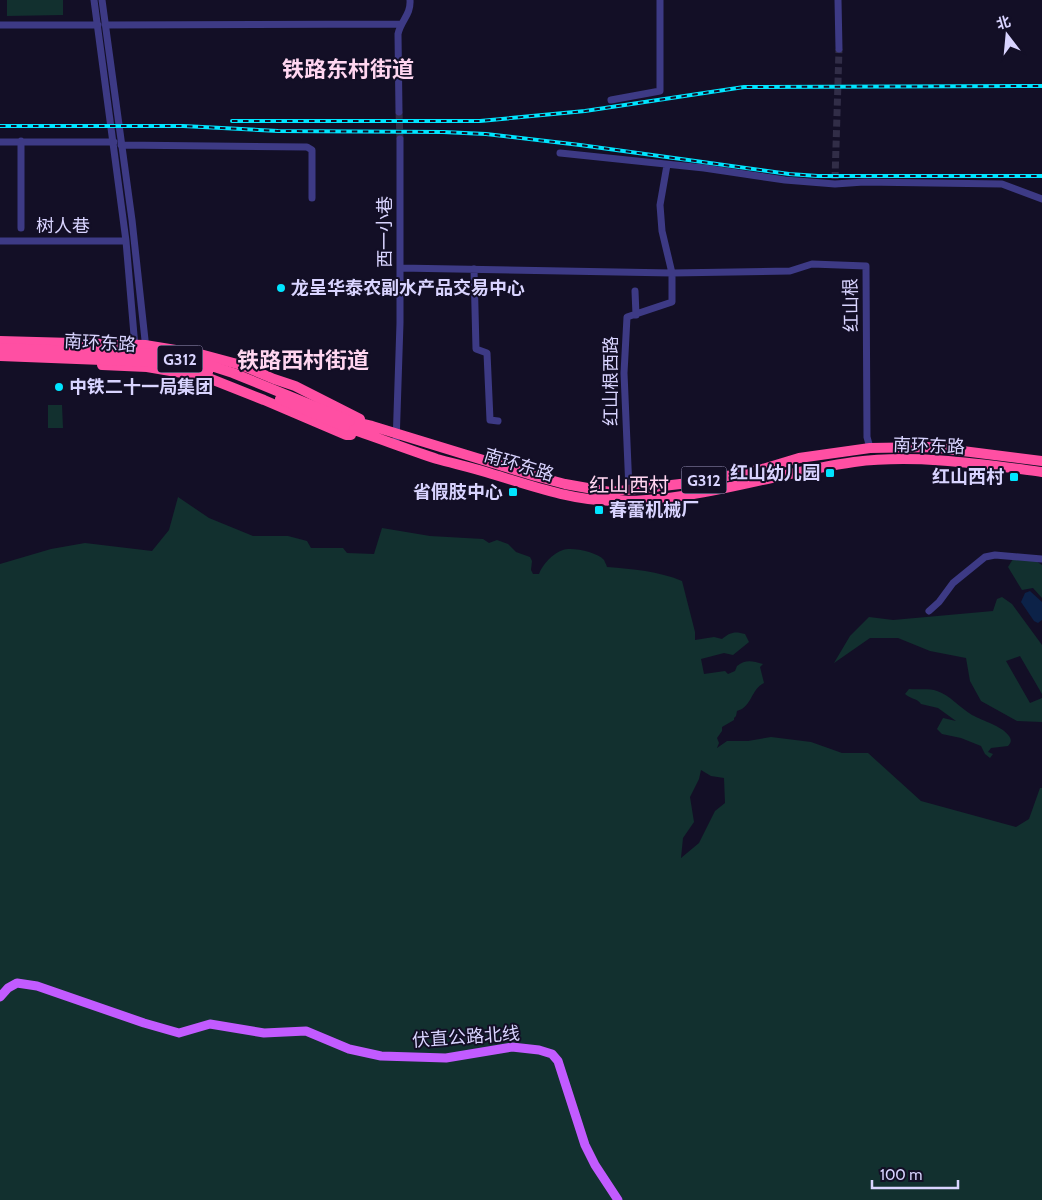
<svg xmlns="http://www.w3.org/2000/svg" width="1042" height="1200" font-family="Cabin,'Noto Sans SC',sans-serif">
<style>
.green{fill:#12302f;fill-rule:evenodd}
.water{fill:#0c2248}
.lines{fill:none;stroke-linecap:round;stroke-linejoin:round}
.minor-tunnel{stroke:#312d47;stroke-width:7;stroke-dasharray:7 3.5;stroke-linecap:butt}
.minor{stroke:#3d3a85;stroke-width:7}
.major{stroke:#c25bff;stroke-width:9}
.highway{stroke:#ff4fa3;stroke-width:10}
.rail-casing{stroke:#00e5ff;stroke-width:4}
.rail{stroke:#130f26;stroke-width:2;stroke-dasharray:5.5;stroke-linecap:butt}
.highway-bridge{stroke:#ff4fa3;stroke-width:10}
.poi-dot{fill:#00e5ff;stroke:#130f26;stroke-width:2}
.labels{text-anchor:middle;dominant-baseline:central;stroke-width:4;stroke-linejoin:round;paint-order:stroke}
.shield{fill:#130f26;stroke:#9e99be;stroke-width:1}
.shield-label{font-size:16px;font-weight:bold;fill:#d9d4ff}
.street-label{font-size:18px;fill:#d9d4ff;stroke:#130f26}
.poi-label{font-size:18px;font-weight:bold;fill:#d9d4ff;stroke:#130f26;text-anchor:start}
.quarter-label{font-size:20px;fill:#ffd6f0;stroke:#130f26}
.district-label{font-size:22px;font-weight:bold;fill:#ffd6f0;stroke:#130f26}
</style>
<rect width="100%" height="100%" fill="#130f26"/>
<path class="green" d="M7,0H63V15L7,16Z
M48,405H62L63,428H48Z
M178,497L209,518L253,536H288L307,541L311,548H343L347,553L374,554L382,528L430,536L483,539L489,543L497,540L508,544L516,552L530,557L532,561L531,570L533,574H539C542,565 553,553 563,550C572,547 597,552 604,560C604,560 607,566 607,567C633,569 658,571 682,581L695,632V640L714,637L722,639C730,632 735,631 745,634L749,642L733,655L724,653L701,659L704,674L725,671L728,674L735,671L737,666C746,659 752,661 763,664L760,667L764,683C751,689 752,707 737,711L736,716L734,718V720L722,727V731L717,738L719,743L717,748L727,741H748L771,737L811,742L842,753H868L921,801L1016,827L1029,819L1040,788H1042V1200H0V564L51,549L85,543L152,551L169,530ZM701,770L711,776L724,778L725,803L715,811L699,843L681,858L683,838L694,822L690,797L699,779Z
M1013,559L1036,561L1042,565V598L1033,588L1022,590L1008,567Z
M1002,597L1012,604L1042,645V694L1020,656L1006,661L1030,703L1042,698V722L1017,721L981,701L970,681L966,658L930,651L898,638H870L834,663L850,636L869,617L893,620L993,611L997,599Z
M909,689C918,690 929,688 937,691C950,695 960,708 972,715C983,721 1002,726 1009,736C1012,740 1011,743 1008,746L991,748L988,752L993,754L990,758L985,754L981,746L961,738L942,734L937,729L943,718L956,721L938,708L921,704C917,698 910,699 905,694Z"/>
<path class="water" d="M1030,591L1042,602V620L1038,623L1034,621L1021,602L1025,593Z"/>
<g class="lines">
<path class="minor-tunnel" d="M399,112L400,139
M835,179L839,49"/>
<path class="minor" d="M94,0L126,241L135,347
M102,0L132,220L146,349
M838,0L839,49
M0,25H98
M106,25L401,24
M611,100L660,91V0
M399,112L398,34C401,20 411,15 410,0
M0,142H114
M121,145L307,147L312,150V198
M560,153L704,168L785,180L835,184L864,182L1002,184L1042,199
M21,228V141
M0,241H126
M400,268L672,273L790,271L812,264L866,266L867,437L870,448
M474,269L476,349L487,353L490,420L498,421
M635,291L636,315
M396,444L400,323V139
M629,490L624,373L627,317L672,302V273L662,231L660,205L667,165
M929,611L939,602L953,583L985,557L995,555L1042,559"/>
<path class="major" d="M0,997L8,988L17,983L37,986L144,1023L179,1033L210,1024L264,1033L306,1031L349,1049L381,1056L446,1058L512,1047L539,1050L552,1054L558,1061L585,1145L595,1165L618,1200"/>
<path class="highway" d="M0,341L145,345L200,354L241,365L274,379L295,386L360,419
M102,365L147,367L206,377L264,400L346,435H351
M350,421L372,426L535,476L565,484L610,492L689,483L759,470L799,458L870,448L931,447L1042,461
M345,427C376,437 406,449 437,459C455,464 474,468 492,474C532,486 570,500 613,501C693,503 775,473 854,462C916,454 981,464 1042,472"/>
<defs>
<path id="rail" d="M232,121H480L585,111L744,87L1042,86
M0,126H183L278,131L443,132L486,134L580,145L789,174L818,176H1042"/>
</defs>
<use href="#rail" class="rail-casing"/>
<use href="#rail" class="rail"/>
<path class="highway-bridge" d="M0,348L152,354L202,363L233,373L350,421
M0,356L153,362L208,372
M280,399L345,427"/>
</g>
<g class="poi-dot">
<circle cx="281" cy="288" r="5"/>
<circle cx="59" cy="387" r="5"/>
<rect x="825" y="468" width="10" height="10" rx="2.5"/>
<rect x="1009" y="472" width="10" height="10" rx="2.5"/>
<rect x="508" y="487" width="10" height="10" rx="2.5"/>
<rect x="594" y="505" width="10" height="10" rx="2.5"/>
</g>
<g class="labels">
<g class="shield">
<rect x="157.5" y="345.5" width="45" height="27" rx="4"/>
<rect x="681.5" y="466.5" width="45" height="27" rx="4"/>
</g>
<g class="shield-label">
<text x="180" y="359">G312</text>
<text x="704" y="480">G312</text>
</g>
<g class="street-label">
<text x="63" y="226">树人巷</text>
<text transform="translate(385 232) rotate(-90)">西一小巷</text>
<text transform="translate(851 305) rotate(-91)">红山根</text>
<text transform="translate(100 343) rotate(3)">南环东路</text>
<text transform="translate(611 381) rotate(-90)">红山根西路</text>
<text transform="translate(929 446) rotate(2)">南环东路</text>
<text transform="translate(519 465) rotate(17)">南环东路</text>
<text transform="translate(466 1037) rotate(-4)">伏直公路北线</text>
</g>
<g class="poi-label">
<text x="291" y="288">龙呈华泰农副水产品交易中心</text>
<text x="69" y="387">中铁二十一局集团</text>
<text x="820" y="473" text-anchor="end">红山幼儿园</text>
<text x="1004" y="477" text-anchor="end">红山西村</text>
<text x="503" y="492" text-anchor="end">省假肢中心</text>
<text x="609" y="510">春蕾机械厂</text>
</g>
<g class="quarter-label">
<text x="629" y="485">红山西村</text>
</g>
<g class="district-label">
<text x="348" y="69">铁路东村街道</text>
<text x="303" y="360">铁路西村街道</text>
</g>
</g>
<g transform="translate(1007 35) rotate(344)" stroke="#130f26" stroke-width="4" paint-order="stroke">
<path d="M0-4L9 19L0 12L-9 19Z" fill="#d9d4ff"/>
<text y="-8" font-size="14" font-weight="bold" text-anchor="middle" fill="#d9d4ff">北</text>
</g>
<path d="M872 1180v8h86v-8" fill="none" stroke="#d9d4ff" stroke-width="2.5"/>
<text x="880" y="1180" font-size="15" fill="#d9d4ff" stroke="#130f26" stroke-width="4" paint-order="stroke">100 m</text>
</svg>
